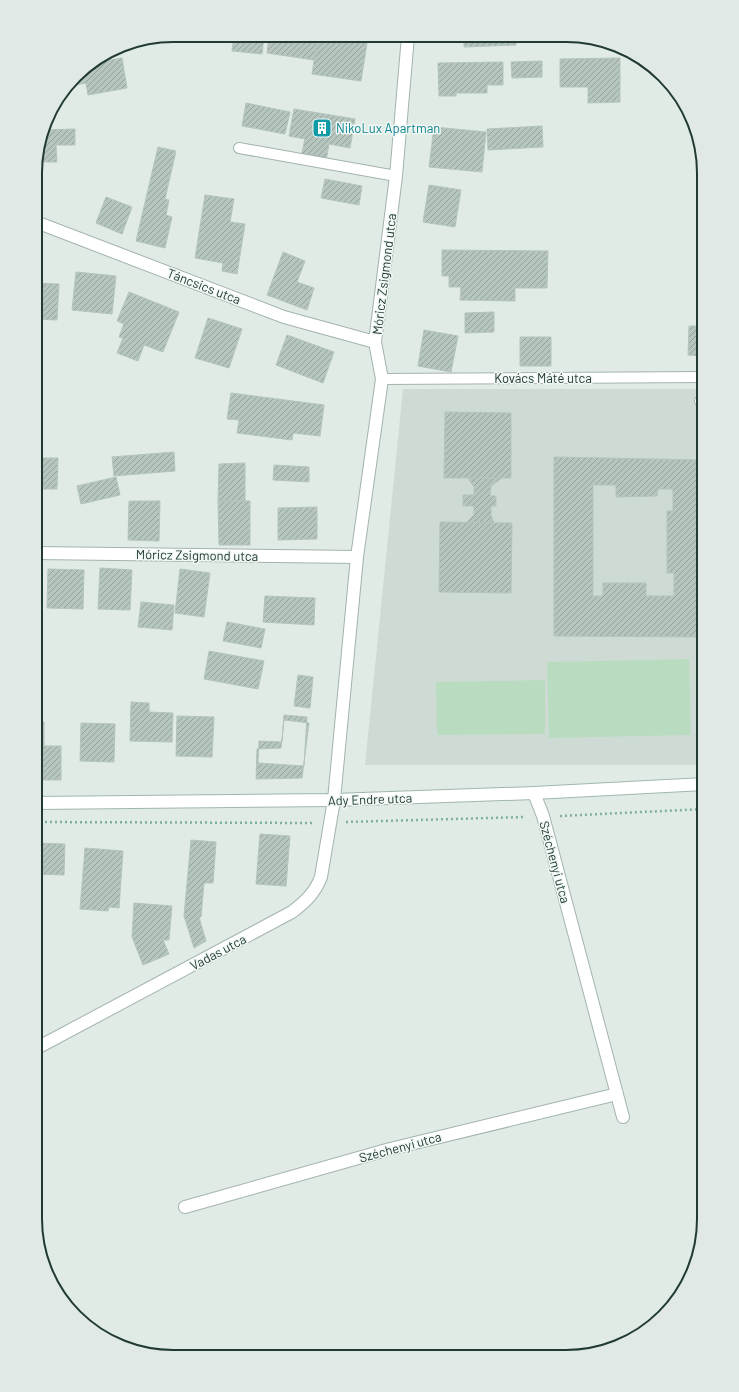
<svg xmlns="http://www.w3.org/2000/svg" width="739" height="1392" font-family="Barlow,sans-serif">
<style>
.built{fill:#cedbd5}
.garden{fill:#b9dcc1}
.building{fill:url(#building-hatch);stroke:#b3c5bc;fill-rule:evenodd}
.lines{fill:none;stroke-linecap:round;stroke-linejoin:round}
.lane-casing{stroke:#a3b3ad;stroke-width:12}
.street-casing{stroke:#a3b3ad;stroke-width:14}
.secondary-casing{stroke:#9fb7ad;stroke-width:14}
.path{stroke:#81af9e;stroke-width:2.5;stroke-dasharray:2 3;stroke-linecap:butt}
.lane{stroke:#fff;stroke-width:10}
.street{stroke:#fff;stroke-width:12}
.secondary{stroke:#fff;stroke-width:12}
.labels{text-anchor:middle;dominant-baseline:central;stroke-width:3;stroke-linejoin:round;paint-order:stroke}
.culture-label{font-size:13px;fill:#0d838f;stroke:#f1f8f4;text-anchor:start}
.street-label{font-size:13px;fill:#213b33;stroke:#f1f8f4}
.rim{fill:none;stroke:#213b33;stroke-width:2}
</style>
<defs>
<pattern id="building-hatch" width="6" height="6" patternUnits="userSpaceOnUse"><rect width="6" height="6" fill="#b6c6bf"/><path d="M-1 1l2-2M0 6l6-6M5 7l2-2" fill="none" stroke="#94a29c"/></pattern>
</defs>
<rect width="100%" height="100%" fill="#e0ebe6"/>
<path class="built" d="M403,389H704V765H365Z"/>
<path class="garden" d="M689,659L691,735L549,738L547,662Z
M545,680V734L437,735L436,682Z"/>
<path class="building" d="M234,35L264,36L262,54L232,51Z
M269,36H318L314,60L267,53Z
M318,36L367,43L361,81L312,74Z
M464,37H516V45L464,47Z
M122,58L127,88L88,95L86,83L75,85L74,79L82,69L93,63Z
M620,58V102L588,103V87H560V59Z
M542,61V77L512,78L511,62Z
M503,62V85H487V93H456V96H439L438,63Z
M246,103L290,112L285,134L242,126Z
M294,109L355,119L350,148L329,144L326,161L301,157L305,139L289,136Z
M542,126L543,147L488,150L487,129Z
M434,127L486,132L482,172L429,167Z
M75,129V145H56L57,162H36V155L44,130Z
M158,147L176,151L165,199L169,200L166,215L172,217L165,248L136,241Z
M325,179L362,186L359,205L321,198Z
M429,185L461,190L455,227L423,222Z
M205,195L234,199L230,222L245,224L237,274L222,271L223,263L195,258Z
M106,197L132,207L122,234L96,223Z
M442,250L548,251L547,288H515V301L460,300L461,287H449V276H442Z
M283,252L305,261L297,282L314,288L307,310L267,295Z
M76,272L116,276L112,314L72,310Z
M36,283L59,284L57,320L36,319Z
M129,292L179,312L163,352L144,345L138,361L117,353L123,338L119,337L124,324L117,321Z
M494,312V332L465,333V313Z
M208,318L242,329L229,368L195,358Z
M689,326H704V356L688,355Z
M424,330L458,336L451,372L418,366Z
M287,335L334,352L323,383L276,365Z
M520,337H551V366H520Z
M231,393L324,405L320,436L293,433L292,440L237,433L239,420L227,419Z
M445,412L511,413V478H444Z
M174,452L175,471L114,476L112,457Z
M554,457L704,460V637L554,636ZM593,485H616V497L657,496L658,489H673V511H667V573H674V596H646V583H603V596H593Z
M41,458H58L57,489H40Z
M245,463V501H218L219,464Z
M274,465L309,467V482L273,480Z
M116,477L120,495L81,504L77,486Z
M468,478H502L491,486L490,496H496V506H491V515L494,523L467,522L474,515V506H463V495H474V487Z
M129,501H160L159,541L128,540Z
M218,501H250V545H219Z
M317,507V539L278,540V508Z
M440,522L512,523L511,593L439,592Z
M100,568L132,570L130,610L98,609Z
M48,569L84,570L83,609L47,608Z
M180,569L210,573L204,617L175,613Z
M265,596L315,598L314,625L263,622Z
M141,602L174,605L172,630L138,627Z
M227,622L265,629L261,648L223,641Z
M209,651L264,661L258,689L204,679Z
M298,675L313,677L310,708L294,706Z
M131,702L149,703V712L173,713L172,742L130,741Z
M284,715L307,717L304,766L258,763L259,741L282,742Z
M177,716L214,717L212,757L176,756Z
M284,720L309,723L302,778L256,779L257,749L281,748Z
M36,722H44V746H36Z
M81,723L115,724L114,762L80,761Z
M36,746H61V780H35Z
M260,834L290,836L286,886L256,884Z
M191,840L216,842L213,883H204L201,917H199L206,941L194,948L184,916Z
M35,843L65,844L64,875L35,874Z
M85,848L123,851L119,908L109,907L108,911L80,909Z
M134,903L172,906L169,940H163L169,954L143,965L132,937Z"/>
<g class="lines">
<defs>
<path id="lane" d="M239,148L396,176
M382,379L704,377
M700,401H704"/>
<path id="street" d="M36,222L284,317L375,342
M36,553L357,557
M534,793L543,816L623,1117
M35,1049L292,912C305,902 315,893 321,877L334,800L357,557L382,379L375,342L396,176L408,36
M185,1207L390,1149L617,1094"/>
<path id="secondary" d="M35,803L334,800L534,793L704,784"/>
</defs>
<use href="#lane" class="lane-casing"/>
<use href="#street" class="street-casing"/>
<use href="#secondary" class="secondary-casing"/>
<path class="path" d="M560,816L704,809
M35,822L313,823
M346,822L525,817"/>
<use href="#lane" class="lane"/>
<use href="#street" class="street"/>
<use href="#secondary" class="secondary"/>
</g>
<defs>
<symbol id="building-square" viewBox="-11 -11 22 22"><rect x="-9" y="-9" width="18" height="18" rx="4" fill="#0f9aa8" stroke="#f1f8f4"/><path d="M-4-6H4V6H1V3H-1V6H-4ZM-2.5-4.3h1.7v1.8h-1.7ZM.8-4.3h1.7v1.8H.8ZM-2.5-1h1.7V.8h-1.7ZM.8-1h1.7V.8H.8Z" fill="#fff"/></symbol>
</defs>
<g fill-rule="evenodd">
<use href="#building-square" x="311" y="117" width="22" height="22"/>
</g>
<g class="labels">
<g class="culture-label">
<text x="336" y="128">NikoLux Apartman</text>
</g>
<g class="street-label">
<text transform="translate(384 274) rotate(-83)">Móricz Zsigmond utca</text>
<text transform="translate(204 286) rotate(21)">Táncsics utca</text>
<text x="543" y="378">Kovács Máté utca</text>
<text transform="translate(197 555) rotate(1)">Móricz Zsigmond utca</text>
<text transform="translate(370 799) rotate(-2)">Ady Endre utca</text>
<text transform="translate(555 862) rotate(75)">Széchenyi utca</text>
<text transform="translate(218 952) rotate(-28)">Vadas utca</text>
<text transform="translate(400 1147) rotate(-15)">Széchenyi utca</text>
</g>
</g>
<path d="M0 0H739V1392H0ZM173 42H566A131 131 0 0 1 697 173V1219A131 131 0 0 1 566 1350H173A131 131 0 0 1 42 1219V173A131 131 0 0 1 173 42Z" fill="#e0e9e5" fill-rule="evenodd"/>
<path class="rim" d="M173 42H566A131 131 0 0 1 697 173V1219A131 131 0 0 1 566 1350H173A131 131 0 0 1 42 1219V173A131 131 0 0 1 173 42Z"/>
</svg>
